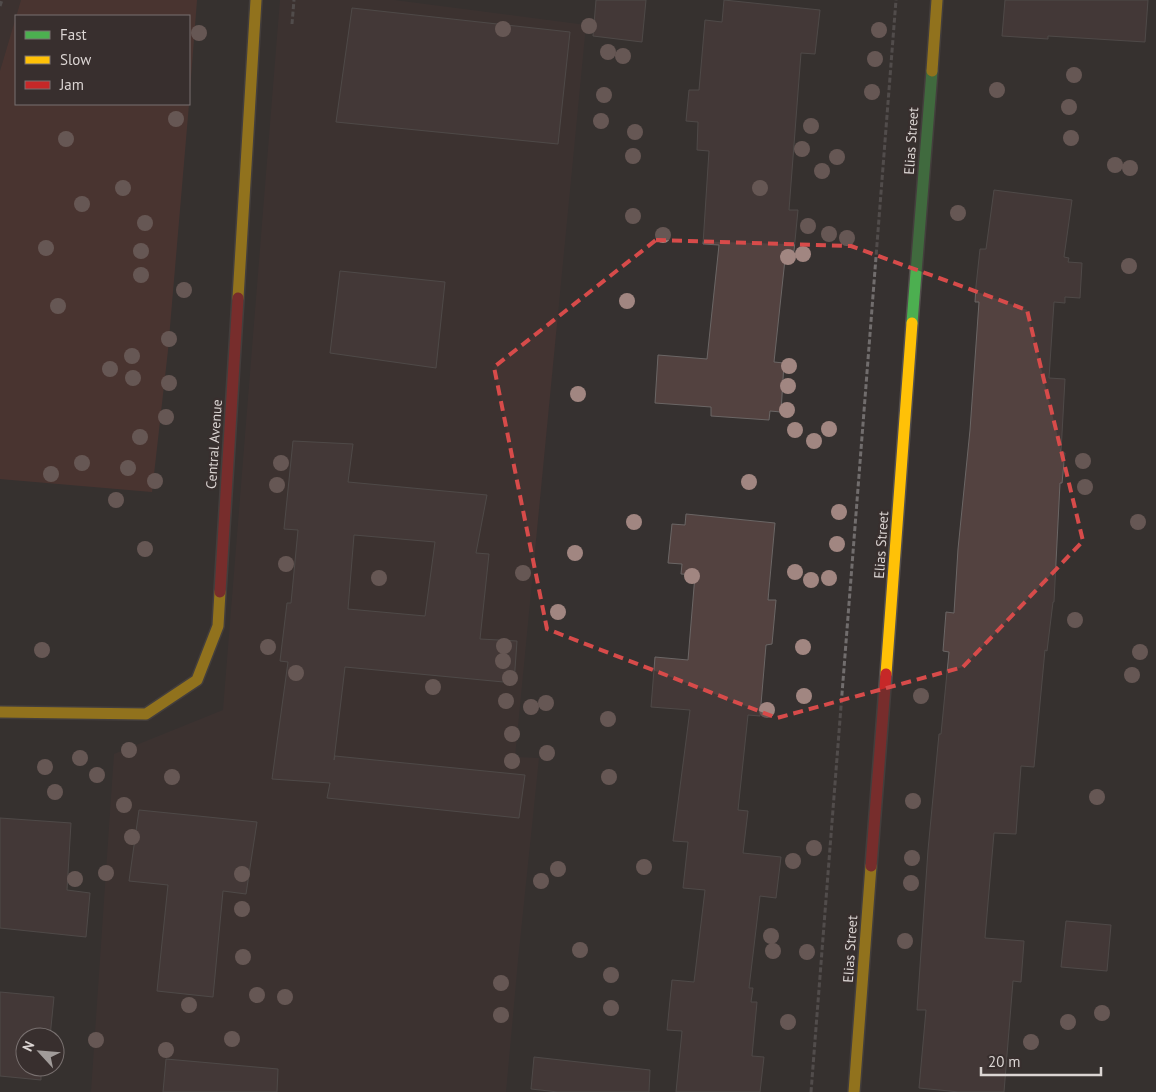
<svg xmlns="http://www.w3.org/2000/svg" width="1156" height="1092" font-family="'PT Sans',sans-serif">
<style>
.built{fill:#433432}
.green{fill:#613832}
.building{fill:#534240;stroke:#6b6665;fill-rule:evenodd}
.lines{fill:none;stroke-linecap:round;stroke-linejoin:round}
.fast-casing{stroke:#534e4d;stroke-width:14}
.slow-casing{stroke:#534e4d;stroke-width:14}
.jam-casing{stroke:#534e4d;stroke-width:14}
.path{stroke:#716d6d;stroke-width:3;stroke-dasharray:5 2.5;stroke-linecap:butt}
.fast{stroke:#4caf50;stroke-width:11}
.slow{stroke:#ffc107;stroke-width:11}
.jam{stroke:#c62828;stroke-width:11}
.tree{fill:#a18681}
.marked{fill:none;stroke:#d74b4a;stroke-width:4;stroke-dasharray:10 6;stroke-linejoin:round}
.labels{text-anchor:middle;dominant-baseline:central;stroke-width:4.5;stroke-linejoin:round;paint-order:stroke}
.street-label{font-size:14px;fill:#dbd5d3;stroke:#382f2e}
</style>
<rect width="100%" height="100%" fill="#363130"/>
<path class="built" d="M0,0H21L0,71Z
M280,0H394L586,25L515,757L539,758L518,960L506,1092H91L114,754L223,710Z"/>
<path class="green" d="M21,0H197L189,103V16H16V104H189L168,350L152,492L0,479V71Z"/>
<path class="building" d="M596,0H646L642,42L593,36Z
M724,0L820,10L815,54L801,53L789,210H798L794,251L786,250L774,362L784,363L781,412L770,411L769,420L711,416V407L655,403L658,355L707,359L719,245L703,244L709,151L697,150L698,122L686,121L689,90H699L705,20L722,22Z
M1005,0H1148L1145,42L1048,36V39L1002,36Z
M352,8L570,32L558,144L336,122Z
M994,190L1072,200L1064,257L1069,258L1068,262L1082,263L1080,298L1065,297V303L1054,302L1049,378L1065,379L1061,452L1065,453L1062,483H1060L1054,602H1053L1047,651L1045,650L1034,767L1021,766L1016,834L994,833L985,938L1024,941L1021,982L1013,981L1004,1092H959L919,1088L926,1010H917L928,850L939,734H941L949,652L943,651L946,612L954,613L958,549L970,430L979,302H975L976,286L980,249H986Z
M340,271L445,282L436,368L330,353Z
M293,441L353,444L348,482L487,495L476,553L489,554L480,639L517,641L514,683L345,667L334,760L335,756L525,775L519,818L327,798L330,783L272,779L288,662L280,661L287,603H291L298,530L284,529ZM354,535L435,542L425,616L348,609Z
M686,514L775,523L768,600H776L772,644L766,645L760,716L748,715L738,810L748,811L743,853L781,857L776,898L760,896L749,988H753L751,1002H757L752,1056L764,1057L760,1092H676L682,1031L667,1030L672,980L694,982L705,890L683,888L688,842L673,841L690,710L651,707L655,657L688,660L695,575L681,574L682,564L668,563L672,524L685,525Z
M139,810L257,822L246,894L223,891L213,997L157,991L168,885L129,881Z
M0,818L71,823L67,890L90,893L86,937L0,928Z
M1066,921L1111,925L1107,971L1061,967Z
M0,992L54,997L50,1037H25V1067H47L46,1072H41V1080L0,1076Z
M534,1057L650,1070L649,1092H558L531,1089Z
M166,1059L278,1069L277,1092H163Z"/>
<g class="lines">
<defs>
<path id="fast" d="M912,323L932,71"/>
<path id="slow" d="M932,71L937,0
M238,298L256,0
M886,674L912,323
M0,712L146,714L197,680L218,626L220,592
M854,1092L871,866"/>
<path id="jam" d="M220,592L238,298
M871,866L886,674"/>
</defs>
<use href="#fast" class="fast-casing"/>
<use href="#slow" class="slow-casing"/>
<use href="#jam" class="jam-casing"/>
<path class="path" d="M0,6L2,0
M292,24L294,0
M811,1092L896,0"/>
<use href="#fast" class="fast"/>
<use href="#slow" class="slow"/>
<use href="#jam" class="jam"/>
</g>
<g class="tree">
<circle cx="589" cy="26" r="8"/>
<circle cx="503" cy="29" r="8"/>
<circle cx="879" cy="30" r="8"/>
<circle cx="199" cy="33" r="8"/>
<circle cx="608" cy="52" r="8"/>
<circle cx="623" cy="56" r="8"/>
<circle cx="875" cy="59" r="8"/>
<circle cx="1074" cy="75" r="8"/>
<circle cx="997" cy="90" r="8"/>
<circle cx="872" cy="92" r="8"/>
<circle cx="604" cy="95" r="8"/>
<circle cx="1069" cy="107" r="8"/>
<circle cx="176" cy="119" r="8"/>
<circle cx="601" cy="121" r="8"/>
<circle cx="811" cy="126" r="8"/>
<circle cx="635" cy="132" r="8"/>
<circle cx="1071" cy="138" r="8"/>
<circle cx="66" cy="139" r="8"/>
<circle cx="802" cy="149" r="8"/>
<circle cx="633" cy="156" r="8"/>
<circle cx="837" cy="157" r="8"/>
<circle cx="1115" cy="165" r="8"/>
<circle cx="1130" cy="168" r="8"/>
<circle cx="822" cy="171" r="8"/>
<circle cx="123" cy="188" r="8"/>
<circle cx="760" cy="188" r="8"/>
<circle cx="82" cy="204" r="8"/>
<circle cx="958" cy="213" r="8"/>
<circle cx="633" cy="216" r="8"/>
<circle cx="145" cy="223" r="8"/>
<circle cx="808" cy="226" r="8"/>
<circle cx="829" cy="234" r="8"/>
<circle cx="663" cy="235" r="8"/>
<circle cx="847" cy="238" r="8"/>
<circle cx="46" cy="248" r="8"/>
<circle cx="141" cy="251" r="8"/>
<circle cx="803" cy="254" r="8"/>
<circle cx="788" cy="257" r="8"/>
<circle cx="1129" cy="266" r="8"/>
<circle cx="141" cy="275" r="8"/>
<circle cx="184" cy="290" r="8"/>
<circle cx="627" cy="301" r="8"/>
<circle cx="58" cy="306" r="8"/>
<circle cx="169" cy="339" r="8"/>
<circle cx="132" cy="356" r="8"/>
<circle cx="789" cy="366" r="8"/>
<circle cx="110" cy="369" r="8"/>
<circle cx="133" cy="378" r="8"/>
<circle cx="169" cy="383" r="8"/>
<circle cx="788" cy="386" r="8"/>
<circle cx="578" cy="394" r="8"/>
<circle cx="787" cy="410" r="8"/>
<circle cx="166" cy="417" r="8"/>
<circle cx="829" cy="429" r="8"/>
<circle cx="795" cy="430" r="8"/>
<circle cx="140" cy="437" r="8"/>
<circle cx="814" cy="441" r="8"/>
<circle cx="1083" cy="461" r="8"/>
<circle cx="82" cy="463" r="8"/>
<circle cx="281" cy="463" r="8"/>
<circle cx="128" cy="468" r="8"/>
<circle cx="51" cy="474" r="8"/>
<circle cx="155" cy="481" r="8"/>
<circle cx="749" cy="482" r="8"/>
<circle cx="277" cy="485" r="8"/>
<circle cx="1085" cy="487" r="8"/>
<circle cx="116" cy="500" r="8"/>
<circle cx="839" cy="512" r="8"/>
<circle cx="634" cy="522" r="8"/>
<circle cx="1138" cy="522" r="8"/>
<circle cx="837" cy="544" r="8"/>
<circle cx="145" cy="549" r="8"/>
<circle cx="575" cy="553" r="8"/>
<circle cx="286" cy="564" r="8"/>
<circle cx="795" cy="572" r="8"/>
<circle cx="523" cy="573" r="8"/>
<circle cx="692" cy="576" r="8"/>
<circle cx="379" cy="578" r="8"/>
<circle cx="829" cy="578" r="8"/>
<circle cx="811" cy="580" r="8"/>
<circle cx="558" cy="612" r="8"/>
<circle cx="1075" cy="620" r="8"/>
<circle cx="504" cy="646" r="8"/>
<circle cx="268" cy="647" r="8"/>
<circle cx="803" cy="647" r="8"/>
<circle cx="42" cy="650" r="8"/>
<circle cx="1140" cy="652" r="8"/>
<circle cx="503" cy="661" r="8"/>
<circle cx="296" cy="673" r="8"/>
<circle cx="1132" cy="675" r="8"/>
<circle cx="510" cy="678" r="8"/>
<circle cx="433" cy="687" r="8"/>
<circle cx="804" cy="696" r="8"/>
<circle cx="921" cy="696" r="8"/>
<circle cx="506" cy="701" r="8"/>
<circle cx="546" cy="703" r="8"/>
<circle cx="531" cy="707" r="8"/>
<circle cx="767" cy="710" r="8"/>
<circle cx="608" cy="719" r="8"/>
<circle cx="512" cy="734" r="8"/>
<circle cx="129" cy="750" r="8"/>
<circle cx="547" cy="753" r="8"/>
<circle cx="80" cy="758" r="8"/>
<circle cx="512" cy="761" r="8"/>
<circle cx="45" cy="767" r="8"/>
<circle cx="97" cy="775" r="8"/>
<circle cx="172" cy="777" r="8"/>
<circle cx="609" cy="777" r="8"/>
<circle cx="55" cy="792" r="8"/>
<circle cx="1097" cy="797" r="8"/>
<circle cx="913" cy="801" r="8"/>
<circle cx="124" cy="805" r="8"/>
<circle cx="132" cy="837" r="8"/>
<circle cx="814" cy="848" r="8"/>
<circle cx="912" cy="858" r="8"/>
<circle cx="793" cy="861" r="8"/>
<circle cx="644" cy="867" r="8"/>
<circle cx="558" cy="869" r="8"/>
<circle cx="106" cy="873" r="8"/>
<circle cx="242" cy="874" r="8"/>
<circle cx="75" cy="879" r="8"/>
<circle cx="541" cy="881" r="8"/>
<circle cx="911" cy="883" r="8"/>
<circle cx="242" cy="909" r="8"/>
<circle cx="771" cy="936" r="8"/>
<circle cx="905" cy="941" r="8"/>
<circle cx="580" cy="950" r="8"/>
<circle cx="773" cy="951" r="8"/>
<circle cx="807" cy="952" r="8"/>
<circle cx="243" cy="957" r="8"/>
<circle cx="611" cy="975" r="8"/>
<circle cx="501" cy="983" r="8"/>
<circle cx="257" cy="995" r="8"/>
<circle cx="285" cy="997" r="8"/>
<circle cx="189" cy="1005" r="8"/>
<circle cx="611" cy="1008" r="8"/>
<circle cx="1102" cy="1013" r="8"/>
<circle cx="501" cy="1015" r="8"/>
<circle cx="788" cy="1022" r="8"/>
<circle cx="1068" cy="1022" r="8"/>
<circle cx="232" cy="1039" r="8"/>
<circle cx="96" cy="1040" r="8"/>
<circle cx="1031" cy="1042" r="8"/>
<circle cx="166" cy="1050" r="8"/>
</g>
<path d="M0 0H1156V1092H0ZM656,240L851,246L1027,310L1083,541L963,667L777,718L547,629L494,367Z" fill="#363130" fill-opacity=".55" fill-rule="evenodd"/>
<path class="marked" d="M656,240L851,246L1027,310L1083,541L963,667L777,718L547,629L494,367Z"/>
<g class="labels">
<g class="street-label">
<text transform="translate(911 141) rotate(-86)">Elias Street</text>
<text transform="translate(214 444) rotate(-86)">Central Avenue</text>
<text transform="translate(881 545) rotate(-86)">Elias Street</text>
<text transform="translate(850 949) rotate(-86)">Elias Street</text>
</g>
</g>
<rect x="15" y="15" width="175" height="90" fill="#382f2e" stroke="#797170"/>
<rect x="25" y="31" width="25" height="8" fill="#4caf50" stroke="#797170"/>
<text x="60" y="40" font-size="15" fill="#dbd5d3">Fast</text>
<rect x="25" y="56" width="25" height="8" fill="#ffc107" stroke="#797170"/>
<text x="60" y="65" font-size="15" fill="#dbd5d3">Slow</text>
<rect x="25" y="81" width="25" height="8" fill="#c62828" stroke="#797170"/>
<text x="60" y="90" font-size="15" fill="#dbd5d3">Jam</text>
<g transform="translate(40 1052) rotate(296)"><circle r="24" fill="#382f2e" stroke="#797170"/>
<path d="M0-4L9 19L0 12L-9 19Z" fill="#a19c9a"/>
<text y="-8" font-size="14" font-weight="bold" text-anchor="middle" fill="#dbd5d3">N</text>
</g>
<path d="M981 1067v8h120v-8" fill="none" stroke="#dbd5d3" stroke-width="2.5"/>
<text x="988" y="1067" font-size="15" fill="#dbd5d3" stroke="#382f2e" stroke-width="4" paint-order="stroke">20 m</text>
</svg>
